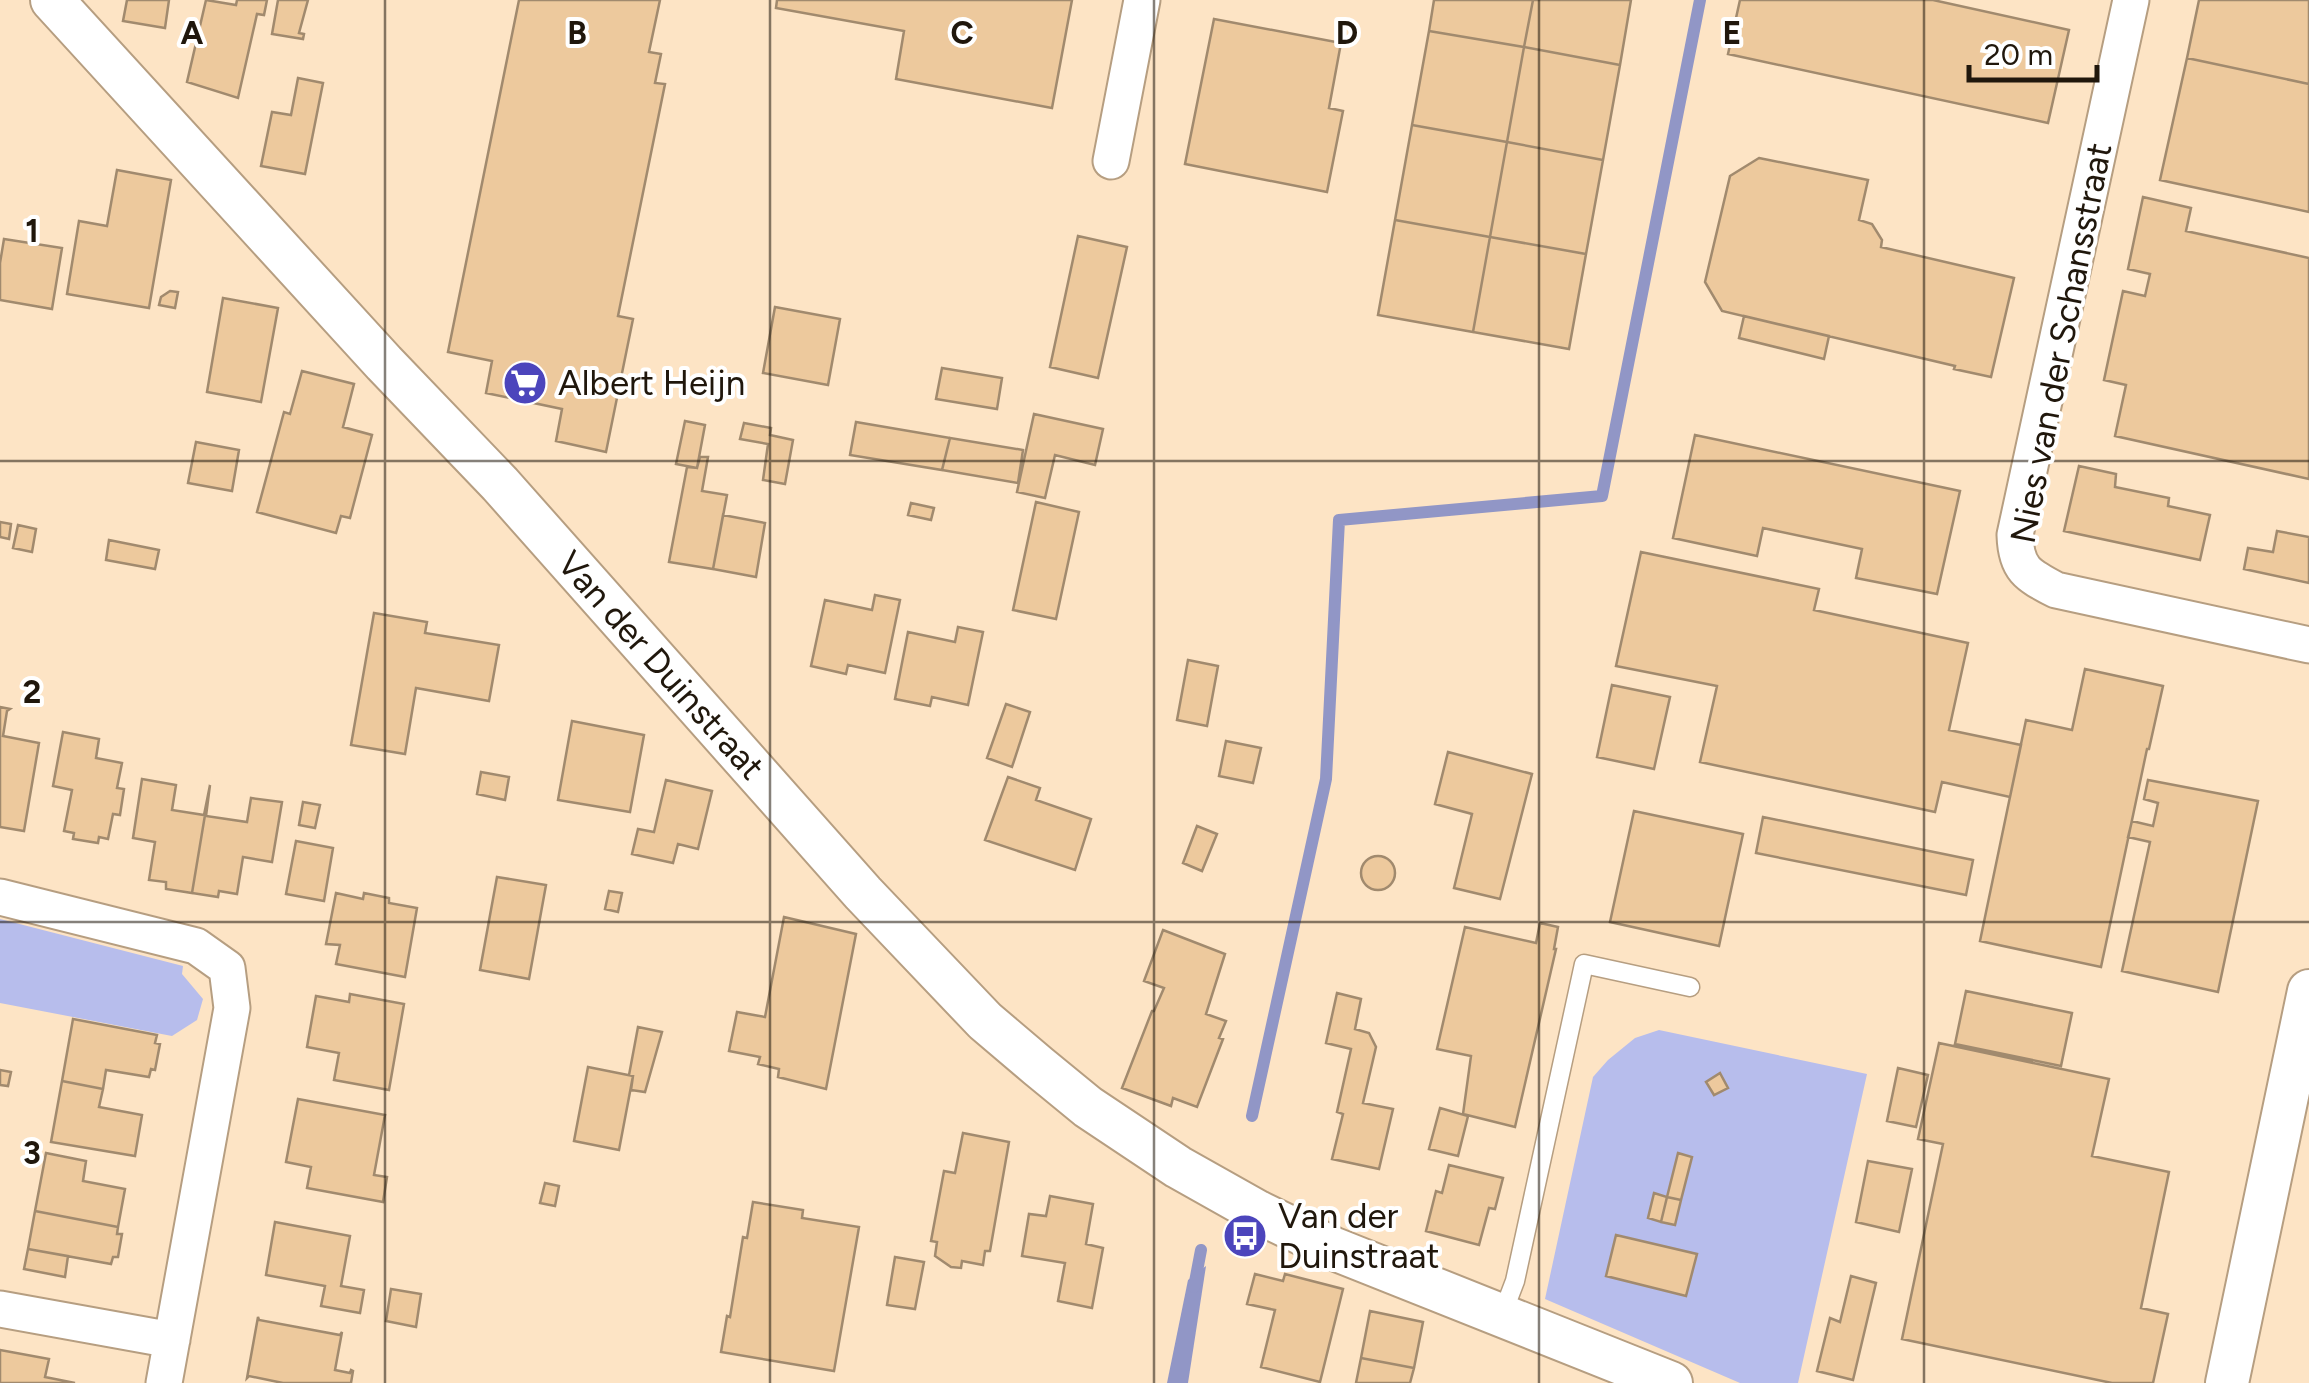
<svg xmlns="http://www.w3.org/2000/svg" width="2309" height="1383" font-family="Figtree,sans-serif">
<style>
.green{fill:#b7bdec}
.water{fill:#9196c6}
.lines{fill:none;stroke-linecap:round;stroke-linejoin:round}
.stream{stroke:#9196c6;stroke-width:12}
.building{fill:#edc99d;stroke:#a18a6e;stroke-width:2.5}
.service-casing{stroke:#b69e81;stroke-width:21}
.minor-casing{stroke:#b69e81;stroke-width:39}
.tertiary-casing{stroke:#b69e81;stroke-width:46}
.service{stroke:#fff;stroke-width:18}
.minor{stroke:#fff;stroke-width:35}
.tertiary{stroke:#fff;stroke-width:42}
.grid{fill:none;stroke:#20170c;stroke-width:2.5;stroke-opacity:0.55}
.labels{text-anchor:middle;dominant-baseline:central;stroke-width:8;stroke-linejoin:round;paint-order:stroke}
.street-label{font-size:35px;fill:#20170c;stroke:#fff}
.poi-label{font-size:35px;fill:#20170c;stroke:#fff;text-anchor:start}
.grid-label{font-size:32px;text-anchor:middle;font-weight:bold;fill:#20170c;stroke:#fff;stroke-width:8;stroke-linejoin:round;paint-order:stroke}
</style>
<rect width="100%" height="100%" fill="#fde4c5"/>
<path class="green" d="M0,919L183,966L182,974L203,999L197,1020L172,1036L0,1003Z
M1659,1030L1867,1074L1798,1383H1740L1545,1299L1593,1077L1608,1060L1635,1038Z"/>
<path class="water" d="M1206,1266L1188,1383H1167L1188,1280Z"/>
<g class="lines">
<path class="stream" d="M1252,1116L1326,779L1339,520L1602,496L1700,0
M1194,1287L1201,1250"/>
</g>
<path class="building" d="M127,0H169L165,28L123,21Z
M206,0L236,5L237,0H267L264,15L257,14L238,98L187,82Z
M278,0H308L299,33L304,34L303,39L272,34Z
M519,0H660L649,52L661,54L655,83L665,84L618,316L633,319L606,452L556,441L562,409L486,393L492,361L448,352Z
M777,0H1072L1052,108L896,79L904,31L776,8Z
M1434,0H1533L1524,47L1429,31Z
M1533,0H1631L1620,65L1524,47Z
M1740,0H1933L2069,30L2048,123L1728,54Z
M2199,0H2309V84L2187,58Z
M1214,19L1341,43L1329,108L1343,111L1327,192L1185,164Z
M1429,31L1524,47L1507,142L1412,125Z
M1524,47L1620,65L1603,160L1507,142Z
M2187,58L2309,84V212L2160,180Z
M298,78L323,83L305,174L261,166L272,112L291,115Z
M1412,125L1507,142L1490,237L1395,220Z
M1507,142L1603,160L1586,254L1490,237Z
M1759,158L1868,180L1859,220L1872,224L1882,240L1881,247L2014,278L1991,377L1954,369L1955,366L1722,311L1705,282L1730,176Z
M117,170L171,180L149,308L67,294L79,221L107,226Z
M2143,197L2191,208L2186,231L2309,258V479L2115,436L2126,385L2104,380L2123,291L2145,296L2150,274L2128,269Z
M1395,220L1490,237L1473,332L1378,315Z
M1078,236L1127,247L1098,378L1050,367Z
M1490,237L1586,254L1569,349L1473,332Z
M4,239L62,248L52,309L0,300V263Z
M170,291L178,292L175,308L159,305L161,297Z
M223,298L278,308L261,402L207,392Z
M775,307L840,319L828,385L763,373Z
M1744,316L1829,336L1824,359L1739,338Z
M942,368L1002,378L997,409L936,399Z
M302,371L354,384L343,427L372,435L350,518L341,516L336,533L257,512L284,412L290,414Z
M1034,414L1103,429L1095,465L1055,455L1045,498L1017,492Z
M685,421L705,425L697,468L676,464Z
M856,422L950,438L942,470L850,455Z
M744,423L771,428L770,435L793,440L785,484L763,480L768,444L740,439Z
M1695,435L1960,491L1937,594L1856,578L1862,549L1763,528L1757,556L1673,538Z
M950,438L1023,450L1018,483L942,470Z
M196,442L239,450L232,491L188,483Z
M700,457H708L702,491L727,495L713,569L669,562L687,467L697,468Z
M2079,466L2116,474L2115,487L2169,498L2168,506L2210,515L2200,560L2064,531Z
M1036,502L1079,512L1056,619L1013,610Z
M911,503L934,508L931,520L908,515Z
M723,515L765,523L756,577L713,569Z
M0,522L11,524L9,539L0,537Z
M18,525L36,529L32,552L13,548Z
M2277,531L2309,537V583L2244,569L2248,548L2273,552Z
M109,540L159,550L155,569L106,560Z
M1641,552L1819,589L1814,610L1968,643L1949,730L2021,745L2010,797L1942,782L1935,812L1700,762L1717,686L1616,666Z
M875,595L900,600L885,673L848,665L846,674L811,666L825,600L872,610Z
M374,613L427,622L425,633L499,645L489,701L416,688L405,754L351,745Z
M958,627L983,632L968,705L932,697L930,706L895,699L908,632L955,642Z
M1188,660L1218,666L1207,726L1177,720Z
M2085,669L2163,686L2149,749H2147L2101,967L1980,941L2026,720L2072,730Z
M1612,685L1670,697L1654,769L1597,757Z
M1006,704L1030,712L1012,767L987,758Z
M0,707L10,709L7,711L3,736L39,743L24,831L0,827Z
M572,721L644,735L630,812L558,800Z
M63,732L99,739L96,758L122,763L117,788L124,789L120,815L113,814L108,839L99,837L98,843L73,839L74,833L64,831L72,790L53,786Z
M1226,741L1261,748L1253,783L1219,776Z
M1448,752L1532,774L1500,899L1454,888L1472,814L1435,804Z
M481,772L509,777L505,800L477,794Z
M1008,777L1040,788L1036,800L1091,819L1075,870L985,840Z
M142,779L176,785L172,810L204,815L210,785L192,893L166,889V882L149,880L155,842L133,838Z
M666,780L712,791L698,849L678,844L673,863L632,854L638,829L654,832Z
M2148,780L2258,801L2218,992L2122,971L2150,842L2128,837L2132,821L2153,826L2158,803L2144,799Z
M210,785L206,816L247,822L251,798L282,802L272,862L243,857L237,894L219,891L218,897L192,893Z
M303,802L320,805L315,828L299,825Z
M1634,811L1743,834L1719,946L1610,922Z
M1763,817L1973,860L1966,895L1756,853Z
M1197,826L1217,834L1202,871L1183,863Z
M296,841L333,848L324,901L286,894Z
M1361 873a17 17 0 1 1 34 0a17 17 0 1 1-34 0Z
M497,877L546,885L529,979L480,970Z
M609,891L622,893L618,912L605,909Z
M336,893L363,899L364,893L389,898V903L417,908L405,977L336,964L340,945L326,944Z
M784,917L856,934L826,1089L778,1077L779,1069L758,1064L760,1057L729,1051L737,1012L765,1017Z
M1540,923L1558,927L1554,949H1556L1515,1127L1463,1114L1471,1056L1437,1049L1465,927L1536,943Z
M1163,930L1225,954L1206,1014L1226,1021L1219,1038L1223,1039L1197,1107L1173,1098L1171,1106L1122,1088L1152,1011H1154L1164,988L1144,981Z
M1966,991L2072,1013L2061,1066L1955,1044Z
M1337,993L1361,999L1355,1029L1369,1033L1376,1047L1363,1103L1393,1109L1379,1169L1332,1159L1343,1114L1337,1112L1351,1049L1326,1043Z
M350,994L404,1004L389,1090L334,1080L339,1053L307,1047L316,996L349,1002Z
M73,1019L157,1035L155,1043L160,1044L155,1070L151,1069L149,1077L106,1070L103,1089L62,1081Z
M638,1027L662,1032L645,1092L631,1090L633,1076L629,1075Z
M1939,1043L2109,1079L2092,1156L2169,1172L2141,1308L2168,1314L2153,1383H2112L1902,1339L1943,1144L1918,1139Z
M588,1067L633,1076L619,1150L574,1141Z
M1898,1068L1928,1075L1916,1127L1887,1121Z
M0,1070L11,1072L8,1086L0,1085Z
M1720,1073L1728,1088L1714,1095L1706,1082Z
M62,1081L103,1089L99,1107L142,1115L135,1156L51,1142Z
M298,1099L385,1115L374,1175L387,1177L383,1202L307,1188L311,1167L286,1162Z
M1440,1108L1468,1116L1458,1156L1429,1149Z
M963,1133L1009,1142L990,1251H985L983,1265L962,1261L961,1268L951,1267L935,1256L937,1242L931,1241L944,1171L955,1173Z
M46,1153L86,1161L83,1181L125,1189L118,1227L35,1211Z
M1678,1153L1692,1157L1681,1200L1667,1197Z
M1868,1161L1912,1169L1899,1232L1856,1222Z
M1449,1165L1503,1178L1495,1209L1489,1208L1479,1245L1426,1231L1436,1191L1442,1193Z
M545,1183L559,1186L555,1206L540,1203Z
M1654,1193L1667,1197L1661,1222L1648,1218Z
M1050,1196L1093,1204L1086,1244L1103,1248L1092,1308L1058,1301L1065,1263L1022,1256L1029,1214L1046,1216Z
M1667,1197L1681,1200L1675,1225L1661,1222Z
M753,1202L803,1210L802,1218L859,1227L834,1371L721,1352L727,1316L730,1317L743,1237L747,1238Z
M35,1211L118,1227L117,1234H122L118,1257H113L111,1264L28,1249Z
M275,1222L350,1236L341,1286L364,1290L360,1313L321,1306L325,1286L266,1275Z
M1616,1235L1697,1254L1686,1296L1606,1276Z
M28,1249L68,1256L65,1277L24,1269Z
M895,1257L924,1262L915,1309L887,1305Z
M1255,1274L1283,1281L1285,1274L1343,1289L1320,1382L1261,1367L1275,1310L1247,1304Z
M1851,1276L1876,1283L1853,1380L1817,1371L1830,1318L1840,1322Z
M391,1289L421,1294L416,1327L386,1321Z
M1370,1311L1423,1322L1414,1368L1361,1358Z
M258,1317L259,1320L340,1335L342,1332L335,1370L350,1373L351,1370L353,1371L351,1383H283L249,1376L247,1378Z
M0,1350L49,1359L45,1377L75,1383H0Z
M1361,1358L1414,1368L1410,1383H1356Z"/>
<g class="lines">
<defs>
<path id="service" d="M1502,1315L1515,1281L1584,964L1690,987"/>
<path id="minor" d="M2131,0L2015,535C2016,569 2027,575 2056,590L2309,645
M1111,161L1142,0
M0,897L196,946L227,968L232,1008L164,1383
M0,1309L172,1340"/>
<g id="tertiary">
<path id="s1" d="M52,0L384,363L500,484L863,893L985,1021L1038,1066L1088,1107L1178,1167L1258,1212L1332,1248L1671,1383"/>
<path d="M2227,1383L2309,991"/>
</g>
</defs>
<use href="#service" class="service-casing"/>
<use href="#minor" class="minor-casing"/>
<use href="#tertiary" class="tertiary-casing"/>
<use href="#service" class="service"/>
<use href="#minor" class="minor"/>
<use href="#tertiary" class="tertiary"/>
</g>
<path class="grid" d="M385,0V1383M770,0V1383M1154,0V1383M1539,0V1383M1924,0V1383M0,461H2309M0,922H2309"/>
<defs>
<symbol id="supermarket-disc" viewBox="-11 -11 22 22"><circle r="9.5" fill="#4c45bc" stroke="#fff"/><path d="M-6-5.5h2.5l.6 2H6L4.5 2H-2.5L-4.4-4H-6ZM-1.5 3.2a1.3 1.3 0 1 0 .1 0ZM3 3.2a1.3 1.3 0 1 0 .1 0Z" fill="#fff"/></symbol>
<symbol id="bus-disc" viewBox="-11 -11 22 22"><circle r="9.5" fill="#4c45bc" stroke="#fff"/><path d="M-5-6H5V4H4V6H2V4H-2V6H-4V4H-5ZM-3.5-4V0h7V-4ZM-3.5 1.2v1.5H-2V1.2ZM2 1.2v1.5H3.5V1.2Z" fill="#fff"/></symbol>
</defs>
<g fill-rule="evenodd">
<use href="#supermarket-disc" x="500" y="358" width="50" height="50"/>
<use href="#bus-disc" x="1220" y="1211" width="50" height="50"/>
</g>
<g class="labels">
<g class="street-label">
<text transform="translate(2061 343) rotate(-79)">Nies van der Schansstraat</text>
<text stroke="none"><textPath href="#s1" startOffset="902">Van der Duinstraat</textPath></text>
</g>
<g class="poi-label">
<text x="558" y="383">Albert Heijn</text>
<text x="1278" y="1216">Van der<tspan x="1278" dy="40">Duinstraat</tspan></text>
</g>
</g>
<g class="grid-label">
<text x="192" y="44">A</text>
<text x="577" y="44">B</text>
<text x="962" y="44">C</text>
<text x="1347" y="44">D</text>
<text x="1732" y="44">E</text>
<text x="32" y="242">1</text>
<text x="32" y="703">2</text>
<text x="32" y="1164">3</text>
</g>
<path d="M1969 65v15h128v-15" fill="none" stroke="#20170c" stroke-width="5"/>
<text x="1984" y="65" font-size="30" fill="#20170c" stroke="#ffffff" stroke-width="8" paint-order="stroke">20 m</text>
</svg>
